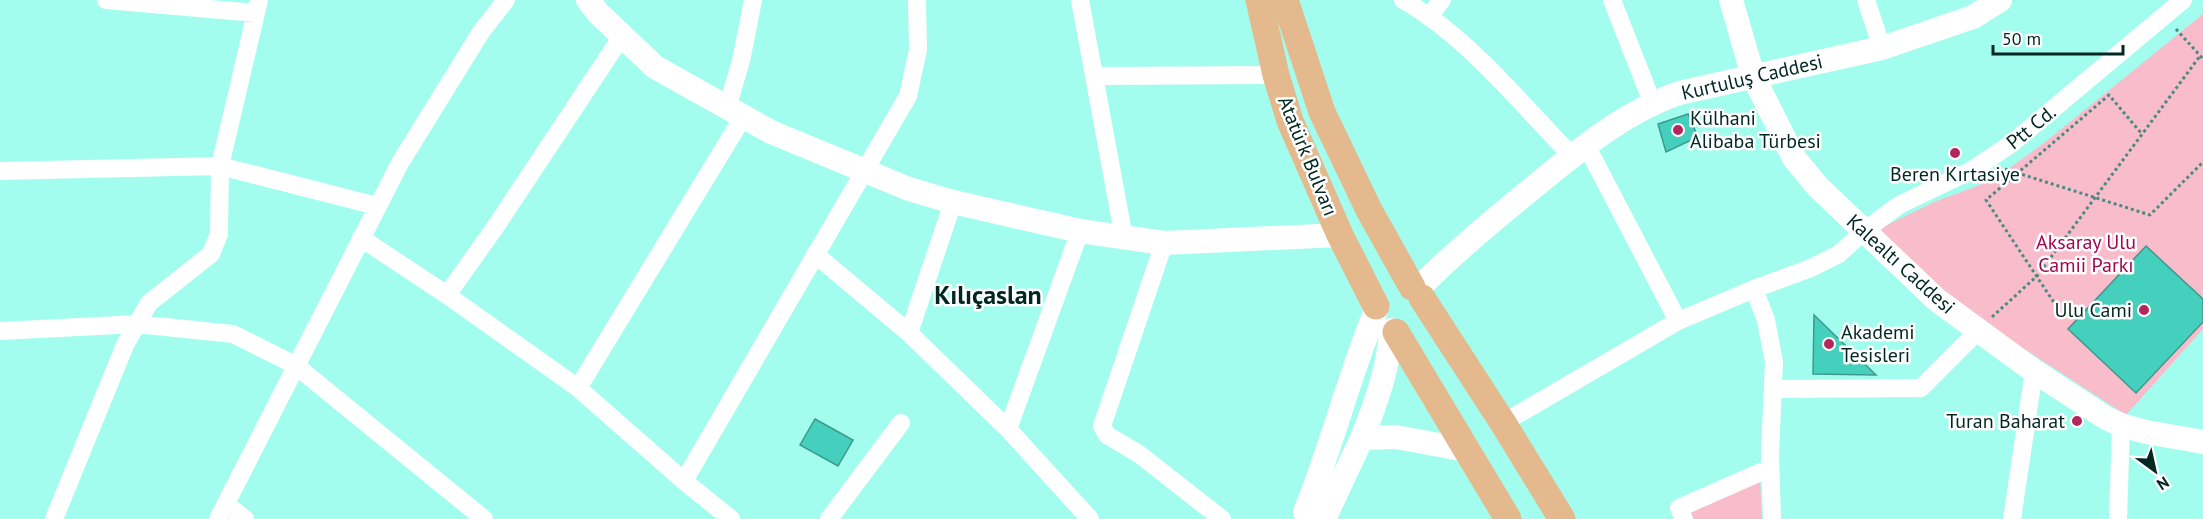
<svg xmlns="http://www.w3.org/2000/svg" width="2203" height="519" font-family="'PT Sans',sans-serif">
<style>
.green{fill:#f8bccb}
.building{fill:#45d0bd;stroke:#3d998c;stroke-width:1.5}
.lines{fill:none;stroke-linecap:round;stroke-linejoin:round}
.path{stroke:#4b8a80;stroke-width:3;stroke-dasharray:3 3;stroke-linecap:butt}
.street{stroke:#fff;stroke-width:18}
.secondary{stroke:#fff;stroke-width:24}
.primary{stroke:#e5b98e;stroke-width:27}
.poi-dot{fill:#b3265e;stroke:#fff;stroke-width:2}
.labels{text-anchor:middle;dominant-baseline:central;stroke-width:5;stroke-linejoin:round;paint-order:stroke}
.street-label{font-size:20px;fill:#002722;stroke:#fff}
.poi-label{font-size:20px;fill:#002722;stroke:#fff;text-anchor:start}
.park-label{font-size:20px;fill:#a0074f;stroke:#fff}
.district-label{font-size:26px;font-weight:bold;fill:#002722;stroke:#fff}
</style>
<rect width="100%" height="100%" fill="#a3fdee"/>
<path class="green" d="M2203,14V329L2126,415L1949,300L1873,232L1934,202L1993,180L2044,143Z
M1760,481L1762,519H1693L1690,513Z"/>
<path class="building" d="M1688,114L1698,137L1666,152L1658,124Z
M2146,246L2203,299V322L2136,393L2068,329Z
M1814,315L1876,375L1813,374Z
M815,419L853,440L838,466L800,445Z"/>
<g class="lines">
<path class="path" d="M2176,29L2203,59
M2005,169L2150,215L2203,162
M2057,307L1986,200L2109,95L2141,133
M1992,317L2037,276L2200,56"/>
<path class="street" d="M106,0L256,13
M1080,0L1124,238
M1403,0C1467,36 1520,103 1572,156
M1612,0L1652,102
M1866,0L1882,48
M1430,15L1442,0
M1094,76L1276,75
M727,108L741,61L753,0
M1586,145L1678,321
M0,171L220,166L377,206
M361,238L447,295L578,388L684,481L731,519
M1164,243L1102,426L1107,435L1139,454L1222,519
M815,254L909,333L1008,429L1090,519
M1754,289L1766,320L1774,362L1770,454L1772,519
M447,295L496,226L622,36
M0,331L137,324L233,334L295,365L484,519
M909,333L953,202
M578,388L743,117
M1773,389L1921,388L1979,330
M1503,423L1678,321L1754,289L1811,268L1839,254L1864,231L1899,205L1972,170L2011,144L2183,0
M1008,429L1080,231
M684,481L908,96L918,50L917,0
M226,504L245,519
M54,519L125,345L149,303L211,254L219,234L220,166L259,0
M218,519L400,163L481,32L506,0
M829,519L901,423
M1684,519L1679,508L1770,468
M2012,519L2034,371
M2118,519L2121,425"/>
<path class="secondary" d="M588,0L598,13L655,67L771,132L909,189L953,202L1080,231L1164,243L1340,235
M1731,0L1753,76L1794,158L1818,187L1937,300L2034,371L2106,418L2121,425L2146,432L2203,442
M1417,290C1450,256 1486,226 1523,196C1572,156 1619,114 1679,93L1882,48L1973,17L2000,0
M1362,438C1376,403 1389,367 1391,330
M1305,512C1332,446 1349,376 1376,310
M1324,519L1362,438L1396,437L1466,450"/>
<path class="primary" d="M1259,0L1276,75L1290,121L1340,235L1376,306
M1285,0L1322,112L1369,210L1412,287
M1422,298L1503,423L1562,519
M1396,332L1508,519"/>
</g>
<g class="poi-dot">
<circle cx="1678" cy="130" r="6"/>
<circle cx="1955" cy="153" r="6"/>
<circle cx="2144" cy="310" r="6"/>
<circle cx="1829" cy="344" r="6"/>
<circle cx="2077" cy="421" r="6"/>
</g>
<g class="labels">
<g class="street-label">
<text transform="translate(1752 77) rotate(-13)">Kurtuluş Caddesi</text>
<text transform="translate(2031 127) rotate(-39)">Ptt Cd.</text>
<text transform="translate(1308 156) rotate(68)">Atatürk Bulvarı</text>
<text transform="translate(1901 264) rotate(42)">Kalealtı Caddesi</text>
</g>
<g class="poi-label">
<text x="1690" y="118">Külhani<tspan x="1690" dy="23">Alibaba Türbesi</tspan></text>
<text x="1955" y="174" text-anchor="middle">Beren Kırtasiye</text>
<text x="2132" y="310" text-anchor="end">Ulu Cami</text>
<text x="1841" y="332">Akademi<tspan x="1841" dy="23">Tesisleri</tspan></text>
<text x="2065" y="421" text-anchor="end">Turan Baharat</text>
</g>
<g class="park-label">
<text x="2086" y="242">Aksaray Ulu<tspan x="2086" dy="23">Camii Parkı</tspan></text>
</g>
<g class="district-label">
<text x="988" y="294">Kılıçaslan</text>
</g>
</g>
<g transform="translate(2155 471) rotate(147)" stroke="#ffffff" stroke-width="4.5" paint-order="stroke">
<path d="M0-4.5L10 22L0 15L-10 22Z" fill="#002722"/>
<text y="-9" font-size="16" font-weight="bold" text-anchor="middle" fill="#002722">N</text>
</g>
<path d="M1993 45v9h130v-9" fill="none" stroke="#002722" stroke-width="3"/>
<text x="2002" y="45" font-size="18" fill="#002722" stroke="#ffffff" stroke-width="4.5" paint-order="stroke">50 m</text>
</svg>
